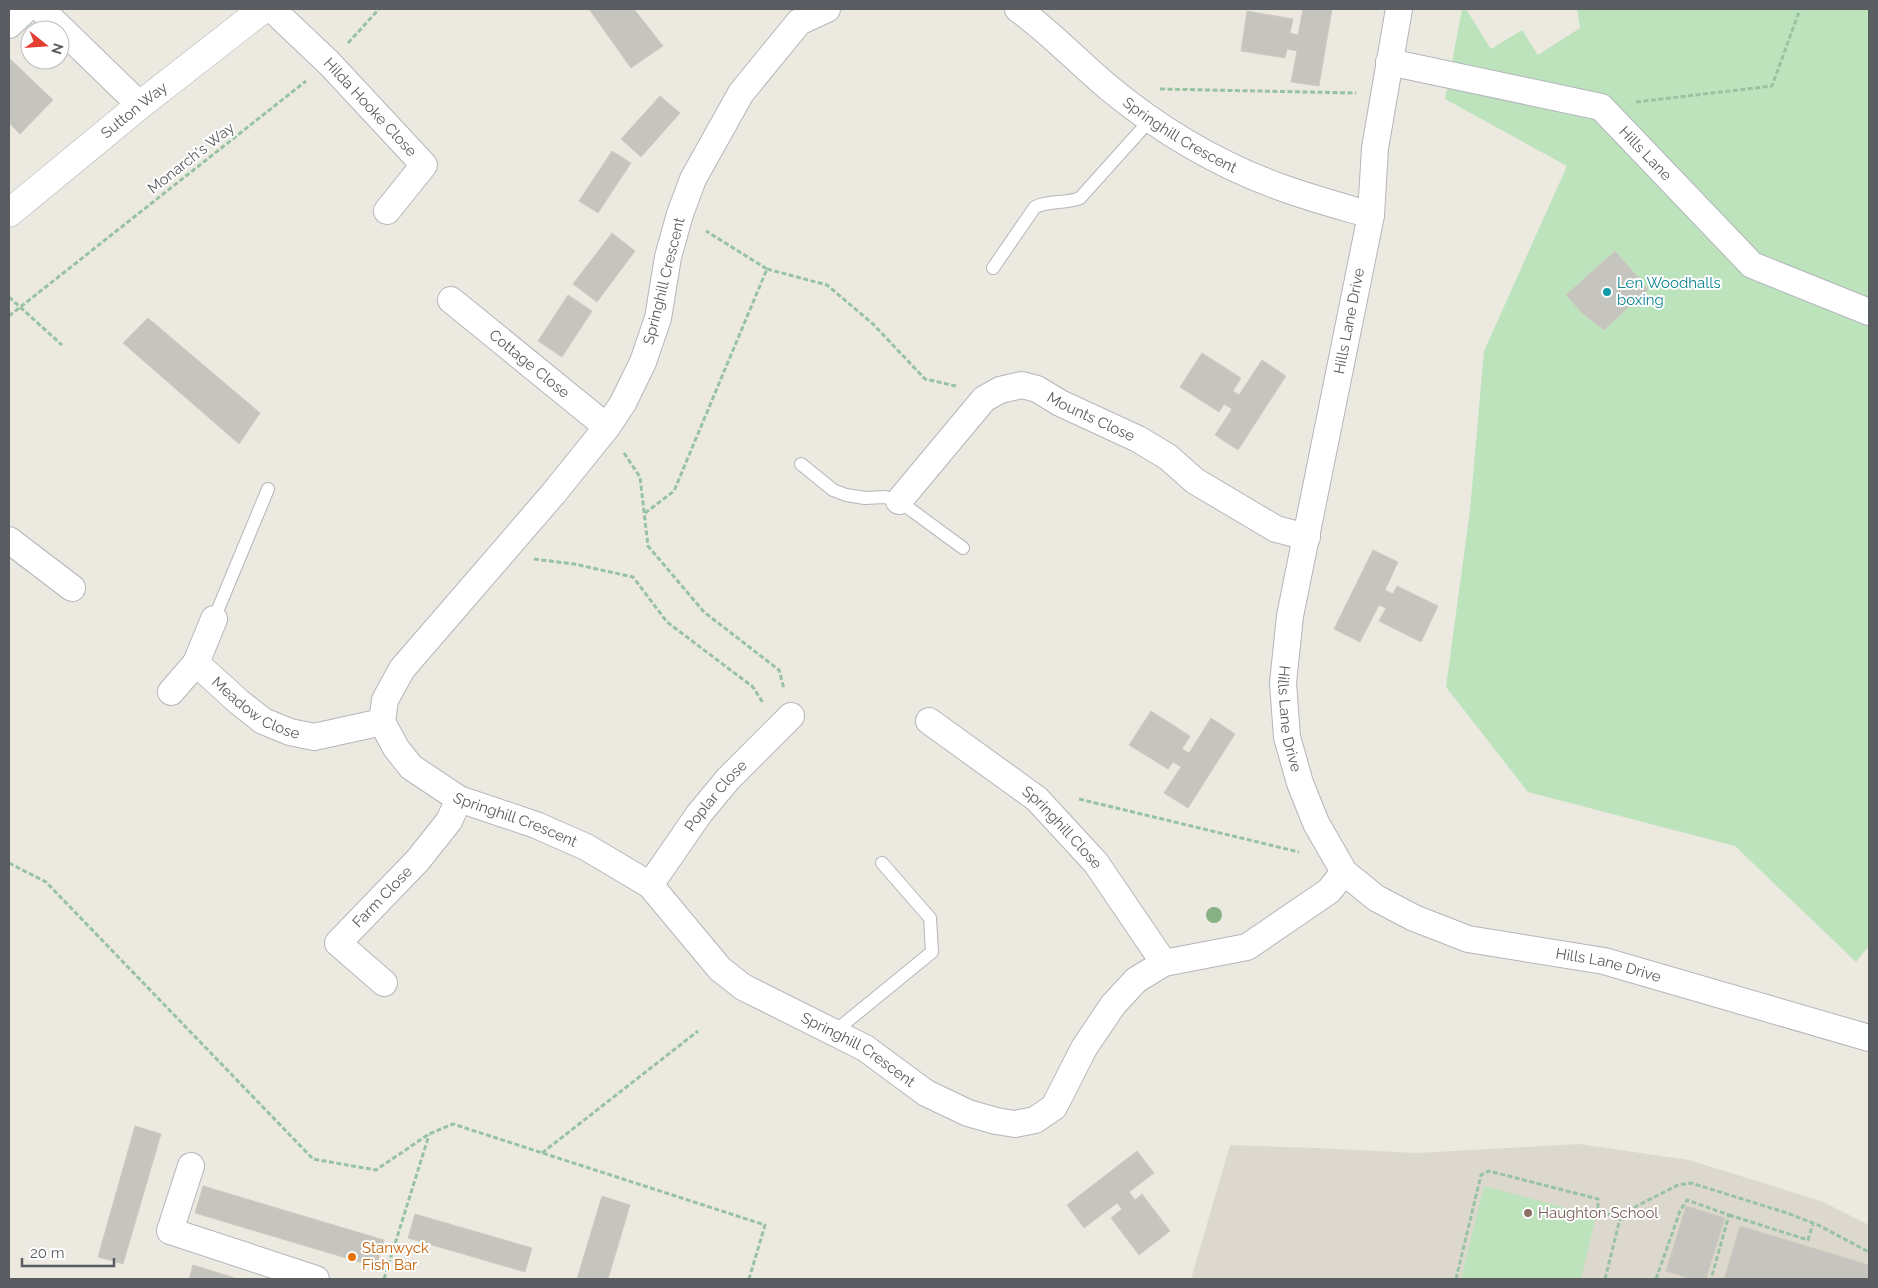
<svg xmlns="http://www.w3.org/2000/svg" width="1878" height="1288" font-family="Raleway,sans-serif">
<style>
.education{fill:#dcd8ce}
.park{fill:#bde3bd}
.building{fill:#c6c4be;stroke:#d0cbbf}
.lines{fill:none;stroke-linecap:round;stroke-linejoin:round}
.service-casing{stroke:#b3b6bb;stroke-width:14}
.minor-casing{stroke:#b3b6bb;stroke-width:28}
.tertiary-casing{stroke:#b3b6bb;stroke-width:29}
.path{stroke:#97c3a3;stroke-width:3;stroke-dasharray:5 2.5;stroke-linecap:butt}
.service{stroke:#fff;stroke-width:12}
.minor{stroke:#fff;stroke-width:26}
.tertiary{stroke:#fff;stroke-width:28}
.tree{fill:#88b085}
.culture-dot{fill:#0f9aa8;stroke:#fff;stroke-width:2}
.education-dot{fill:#8d6e63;stroke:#fff;stroke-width:2}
.food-dot{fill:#e8710a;stroke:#fff;stroke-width:2}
.labels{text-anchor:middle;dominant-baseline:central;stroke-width:4;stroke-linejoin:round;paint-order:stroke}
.street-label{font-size:15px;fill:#595d61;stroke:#fff}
.culture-label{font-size:15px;fill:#0d838f;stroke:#fff;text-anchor:start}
.education-label{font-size:15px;fill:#785e54;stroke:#fff;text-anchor:start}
.food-label{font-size:15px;fill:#c56008;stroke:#fff;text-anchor:start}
</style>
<rect width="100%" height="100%" fill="#ece9e0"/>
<path class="education" d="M1579,1144L1689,1160L1821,1201L1869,1225V1279H1191L1230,1145L1316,1148L1417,1153Z"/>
<path class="park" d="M1462,9H1466L1491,49L1522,30L1538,55L1580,28L1577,9H1869V946L1856,962L1735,846L1528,792L1446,687L1470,510L1484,351L1567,166L1445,99Z
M1484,1186L1596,1216L1581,1279H1461Z"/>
<path class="building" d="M589,9H634L663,46L631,68Z
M1303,9H1332L1319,86L1291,82L1297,51L1287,49L1285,58L1241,51L1247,11L1293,19L1290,33L1298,35Z
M9,58L53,100L20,134L9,123Z
M660,96L680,113L641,157L621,139Z
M612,151L631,163L598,213L579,201Z
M612,233L635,251L597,302L573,284Z
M1615,251L1648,289L1604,330L1582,313L1566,295Z
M568,295L592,311L562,357L538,341Z
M148,318L260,413L239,444L123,343Z
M1202,353L1241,378L1233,391L1239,395L1262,360L1286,376L1238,450L1215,435L1232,409L1224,404L1219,412L1180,387Z
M1373,550L1398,562L1385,590L1393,594L1397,586L1438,606L1421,642L1379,621L1386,608L1379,605L1360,642L1334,629Z
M1151,711L1190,736L1182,749L1189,753L1211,718L1235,734L1188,808L1164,793L1181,767L1173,762L1168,769L1129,745Z
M135,1126L161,1134L123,1264L98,1257Z
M1137,1151L1154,1173L1129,1192L1135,1200L1142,1194L1170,1231L1139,1255L1111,1218L1122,1209L1117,1203L1084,1228L1067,1205Z
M203,1186L384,1240L376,1267L195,1213Z
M602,1196L630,1205L608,1279H577Z
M1686,1206L1725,1218L1706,1279H1691L1666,1271Z
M415,1214L532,1248L525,1272L408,1238Z
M1740,1226L1869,1265V1279H1724Z
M193,1265L238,1279H189Z"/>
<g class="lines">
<defs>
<path id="service" d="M993,268L1035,207C1050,200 1065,204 1080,198L1151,119
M801,464L833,490L846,495L865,498L885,497L899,501L963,548
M214,619L268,489
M834,1032L932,952L930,918L882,863"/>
<g id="minor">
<path d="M41,9L140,105"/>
<path id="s1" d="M272,9L329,63L424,165L387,211"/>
<path id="s2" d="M827,9L799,22L741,93L693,179L680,214L668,257L658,318L643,362L623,403L607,427L553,494L402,669L385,700L382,722L396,748L411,767L459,799L536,825L586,847L650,885L720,969L743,987L865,1048L926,1093L968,1113L996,1121L1015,1124L1035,1120L1054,1107L1084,1048L1113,1005L1136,980L1164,963L1247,947L1329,891L1344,872"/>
<path id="s3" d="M1018,9C1051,33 1078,62 1109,88C1160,130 1219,165 1280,187C1310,198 1340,206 1371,215"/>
<path id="s4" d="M1399,9L1375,148L1371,215L1290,616L1283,683L1287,737L1300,783L1316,823L1344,872L1376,898L1414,918L1468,939L1604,961L1869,1038"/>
<path d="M9,25L26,9"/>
<path id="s5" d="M1389,62L1601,107L1752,265L1869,312"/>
<path id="s6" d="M451,300L607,427"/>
<path id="s7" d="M899,501L984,399L1000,390L1022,385L1037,389L1060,403L1138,439L1168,457L1195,481L1276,529L1307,537"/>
<path d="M9,540L72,588"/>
<path id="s8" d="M196,663L239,702L263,721L290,732L314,737L382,722"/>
<path d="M171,692L196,663L214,619"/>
<path id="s9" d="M929,721L1037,799L1096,863L1164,963"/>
<path id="s10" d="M650,885L699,814L728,779L791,716"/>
<path id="s11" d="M384,983L338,943L418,860L449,821L459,799"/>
<path d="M191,1166L170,1231L316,1279"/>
</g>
<g id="tertiary">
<path id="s12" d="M9,213L140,105L263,9"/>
</g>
</defs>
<use href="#service" class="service-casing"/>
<use href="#minor" class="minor-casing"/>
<use href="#tertiary" class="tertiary-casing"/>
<path class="path" d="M348,43L379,9
M1160,89L1356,93
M1636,102L1772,86L1800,9
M767,269L827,285L873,324L925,379L956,386
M9,297L62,345
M9,316L306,81
M624,453L640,477L648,546L704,612L779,670L784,689
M645,513L674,491L767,269L706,231
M534,559L574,564L633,577L667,622L753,687L763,703
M1079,799L1299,852
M9,863L46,882L313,1159L376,1170L429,1134L453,1124L765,1225L749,1279
M542,1153L698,1031
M1729,1215L1808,1240L1813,1223
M384,1279L429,1135
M1456,1279L1481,1175L1489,1171L1598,1199V1209L1606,1215L1629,1210L1678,1185L1691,1183L1787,1213L1818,1225L1869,1252
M1605,1279L1622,1211
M1656,1279L1680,1211L1687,1200L1729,1215L1711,1279"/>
<use href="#service" class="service"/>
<use href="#minor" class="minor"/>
<use href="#tertiary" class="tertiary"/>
</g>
<circle class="tree" cx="1214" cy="915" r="8"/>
<circle class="culture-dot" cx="1607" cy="292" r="5"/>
<circle class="education-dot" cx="1528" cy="1213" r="5"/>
<circle class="food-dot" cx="352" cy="1257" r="5"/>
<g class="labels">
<g class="street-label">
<text stroke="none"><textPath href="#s1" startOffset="139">Hilda Hooke Close</textPath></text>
<text stroke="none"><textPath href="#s12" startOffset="162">Sutton Way</textPath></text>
<text stroke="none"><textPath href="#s3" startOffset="206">Springhill Crescent</textPath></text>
<text stroke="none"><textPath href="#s5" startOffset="281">Hills Lane</textPath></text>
<text transform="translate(191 158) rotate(-38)">Monarch's Way</text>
<text transform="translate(664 281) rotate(-76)">Springhill Crescent</text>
<text transform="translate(1349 321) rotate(-79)">Hills Lane Drive</text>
<text stroke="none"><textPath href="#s6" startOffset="101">Cottage Close</textPath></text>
<text stroke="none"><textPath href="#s7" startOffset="250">Mounts Close</textPath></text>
<text stroke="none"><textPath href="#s8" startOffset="76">Meadow Close</textPath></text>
<text stroke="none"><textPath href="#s4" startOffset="721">Hills Lane Drive</textPath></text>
<text stroke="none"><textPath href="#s10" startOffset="111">Poplar Close</textPath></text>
<text stroke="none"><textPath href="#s2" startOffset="1032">Springhill Crescent</textPath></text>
<text stroke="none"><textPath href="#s9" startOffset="171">Springhill Close</textPath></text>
<text stroke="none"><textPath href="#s11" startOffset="125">Farm Close</textPath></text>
<text stroke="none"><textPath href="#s4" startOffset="1171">Hills Lane Drive</textPath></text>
<text stroke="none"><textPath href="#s2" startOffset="1452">Springhill Crescent</textPath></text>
</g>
<g class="culture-label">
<text x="1617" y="283">Len Woodhalls<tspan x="1617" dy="17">boxing</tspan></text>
</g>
<g class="education-label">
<text x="1538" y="1213">Haughton School</text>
</g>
<g class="food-label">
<text x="362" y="1248">Stanwyck<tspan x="362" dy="17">Fish Bar</tspan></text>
</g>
</g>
<rect width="1878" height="1288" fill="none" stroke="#595d61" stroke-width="20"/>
<g transform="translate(45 45) rotate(107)"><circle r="24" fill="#ffffff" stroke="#bdbec0"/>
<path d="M0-4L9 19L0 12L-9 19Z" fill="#e33e2f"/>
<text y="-8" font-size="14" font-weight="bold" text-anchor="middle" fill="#595d61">N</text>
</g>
<path d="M22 1258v8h92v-8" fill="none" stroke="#595d61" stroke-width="2.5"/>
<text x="30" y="1258" font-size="15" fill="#595d61" stroke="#ffffff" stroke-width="4" paint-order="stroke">20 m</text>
</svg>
